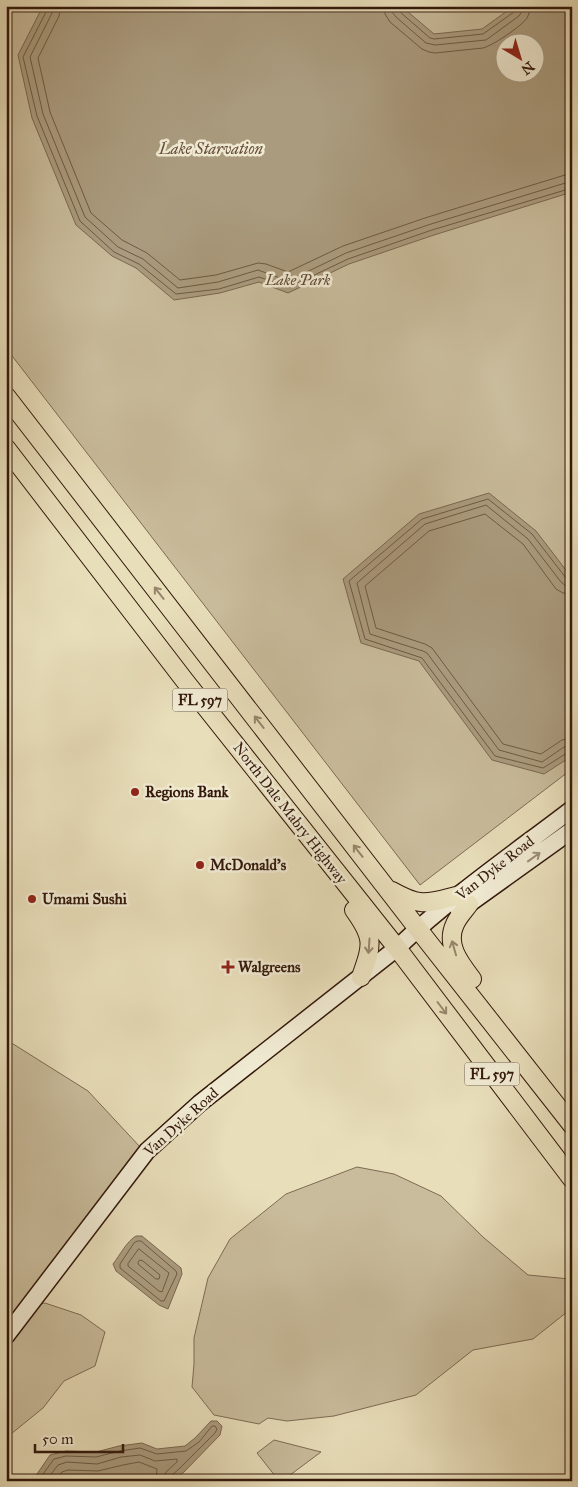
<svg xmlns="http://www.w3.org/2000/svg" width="578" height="1487" font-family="'IM FELL Great Primer',serif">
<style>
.green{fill:#c9bc9c;stroke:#7e6a54;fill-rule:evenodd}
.water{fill:#aa9b7e;stroke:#7a6750;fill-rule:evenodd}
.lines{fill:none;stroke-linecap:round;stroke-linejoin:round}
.shore{stroke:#6e5a44;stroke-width:1}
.secondary-casing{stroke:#33180b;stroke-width:19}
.primary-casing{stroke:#33180b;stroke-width:20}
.secondary{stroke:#f0ead2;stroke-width:16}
.primary{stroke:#e8deba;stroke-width:18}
.oneway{stroke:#97856b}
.oneway2{stroke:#9b8c78}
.poi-dot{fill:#8f2418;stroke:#f0ead2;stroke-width:2}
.labels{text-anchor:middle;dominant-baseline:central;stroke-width:5;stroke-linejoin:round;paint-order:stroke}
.shield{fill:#f0ead2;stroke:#6c5747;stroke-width:1}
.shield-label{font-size:14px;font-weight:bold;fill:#33180b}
.park-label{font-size:15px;font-style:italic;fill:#604936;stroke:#f0ead2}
.poi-label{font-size:15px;font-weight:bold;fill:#33180b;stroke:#f0ead2;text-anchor:start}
.street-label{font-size:15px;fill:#33180b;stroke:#f0ead2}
.water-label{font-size:16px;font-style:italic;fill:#634c39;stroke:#f0ead2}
</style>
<rect width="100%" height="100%" fill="#e8deba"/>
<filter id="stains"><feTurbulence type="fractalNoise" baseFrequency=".004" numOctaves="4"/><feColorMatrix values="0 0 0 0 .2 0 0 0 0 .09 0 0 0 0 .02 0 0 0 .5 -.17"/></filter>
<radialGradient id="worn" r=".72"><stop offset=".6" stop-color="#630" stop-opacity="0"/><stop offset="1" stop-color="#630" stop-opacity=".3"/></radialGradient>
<path class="green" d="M6,6H572V769L420,885L6,348ZM506,42H536V72H506Z
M6,1035L10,1042L88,1091L141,1148L6,1325Z
M357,1167L394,1174L441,1196L483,1237L528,1275L570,1279L572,1288V1308L533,1339L473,1350L416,1395L334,1416L287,1421L268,1418L259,1424L214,1415L192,1387L194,1364V1338L208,1278L230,1239L286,1194Z
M45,1303L81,1315L105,1332L95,1366L64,1381L43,1408L11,1434H6V1347L39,1304Z
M274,1440L321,1452L282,1481H279L257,1453Z"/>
<path class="water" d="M43,6H401L434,34L482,29L514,6H572V192L434,235L349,264L288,293L259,282L220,293L174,300L136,268L112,256L76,225L32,118L18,55ZM506,42H536V72H506Z
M489,493L536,531L572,578V756L544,774L492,760L419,661L361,643L343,579L419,514Z
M136,1236H142L181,1268L182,1274L168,1309L159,1305L116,1271L113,1264C120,1255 127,1241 136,1236Z
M211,1421H217L222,1426L220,1435L184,1472L173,1481H30L35,1477L50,1455L66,1451L96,1452L119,1446L142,1443L157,1449L185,1446L195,1438Z"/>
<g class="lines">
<path class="shore" d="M47,6V10L23,57L37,116L80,221L114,252L139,264L176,294L219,289L259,277L289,287L348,259L432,230L572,188
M53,6L52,13L30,57L43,114L85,217L118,247L143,259L178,288L218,282L258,270L288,281L346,253L431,224L572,181
M61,6L59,16L38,58L50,112L91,213L122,240L147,253L180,280L216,275L258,263L266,264L288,272L343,246L428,217L565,175L572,174
M384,6L385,14L390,22L422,49L429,52L435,53L483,48C492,46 522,26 527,18C529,14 530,11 530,6
M392,6V12L396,17L426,43L435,45L486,40L519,16L522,11V6
M398,6L400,12L430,38L434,39L483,34L514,12L516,6
M572,580L566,578L532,534L488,499L422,519L349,581L365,639L422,658L495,756L543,768L567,753L572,752
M572,587L566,586L561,582L528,539L486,505L425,524L357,583L370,634L423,651L427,653L499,750L542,762L564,747L572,746
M572,594L563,593L556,589L523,544L485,514L429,531L365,586L376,628L425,644L432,648L503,744L541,754L562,740L572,738
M138,1241H141L176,1271L177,1274L164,1301H161L120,1268V1264L134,1243Z
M139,1249L169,1273L162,1292L159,1291L128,1266V1264Z
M140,1260L143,1261L160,1275L159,1279H156L139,1265L138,1263Z
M38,1481L54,1459L66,1456L96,1457L120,1451L140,1448L157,1454L186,1451L199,1442L212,1426H215L217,1429L215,1433L180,1468L172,1475L170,1481
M46,1481L58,1465L67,1462L97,1464L121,1457L140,1455L155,1461L177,1459V1462L166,1472L164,1481
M55,1481L62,1472L68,1470L98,1471L123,1465L139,1462L157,1469L156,1481"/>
<defs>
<path id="secondary" d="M459,911L572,830
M6,1336L147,1151L200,1103L397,948C451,897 513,854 572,809"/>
<path id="primary" d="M6,396L418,929L572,1125
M6,448L185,681L397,948L572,1179
M392,891C422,908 428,903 460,895
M469,904C464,911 458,917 455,924C445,945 460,963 472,979
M354,910C375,939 372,945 361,977"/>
</defs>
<use href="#secondary" class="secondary-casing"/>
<use href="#primary" class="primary-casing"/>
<use href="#secondary" class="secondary"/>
<use href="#primary" class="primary"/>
</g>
<defs><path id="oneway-shaft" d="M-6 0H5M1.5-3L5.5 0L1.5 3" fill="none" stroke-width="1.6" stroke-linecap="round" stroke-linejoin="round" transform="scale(1.25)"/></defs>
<g class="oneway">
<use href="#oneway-shaft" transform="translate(159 593) rotate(-128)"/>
<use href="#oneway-shaft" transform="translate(259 722) rotate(-128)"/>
<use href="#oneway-shaft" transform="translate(358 851) rotate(-128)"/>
<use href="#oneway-shaft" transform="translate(369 946) rotate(94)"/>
<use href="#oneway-shaft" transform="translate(454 948) rotate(-106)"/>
<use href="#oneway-shaft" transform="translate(442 1008) rotate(53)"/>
</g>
<use class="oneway2" href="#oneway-shaft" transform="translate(534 857) rotate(-36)"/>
<g class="poi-dot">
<circle cx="135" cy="792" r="5"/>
<circle cx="200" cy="865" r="5"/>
<circle cx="32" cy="899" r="5"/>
<path d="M225.5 959.5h5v5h5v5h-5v5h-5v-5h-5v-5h5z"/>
</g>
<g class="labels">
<g class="shield">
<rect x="172.5" y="688.5" width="55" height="23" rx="4"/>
<rect x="464.5" y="1062.5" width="55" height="23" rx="4"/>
</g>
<g class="shield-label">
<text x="200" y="700">FL 597</text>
<text x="492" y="1074">FL 597</text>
</g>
<g class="park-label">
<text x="298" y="280">Lake Park</text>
</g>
<g class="poi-label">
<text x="145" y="792">Regions Bank</text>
<text x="210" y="865">McDonald's</text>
<text x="42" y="899">Umami Sushi</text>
<text x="238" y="967">Walgreens</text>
</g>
<g class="street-label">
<text transform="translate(290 813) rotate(52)">North Dale Mabry Highway</text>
<text transform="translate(495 868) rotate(-38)">Van Dyke Road</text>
<text transform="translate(181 1122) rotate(-42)">Van Dyke Road</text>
</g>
<g class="water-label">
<text x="211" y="148">Lake Starvation</text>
</g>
</g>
<rect width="578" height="1487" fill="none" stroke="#e8deba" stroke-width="25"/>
<rect x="8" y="8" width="563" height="1472" fill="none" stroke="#33180b" stroke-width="2.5"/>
<rect x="12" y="12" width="553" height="1462" fill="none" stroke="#33180b"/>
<g transform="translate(520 58) rotate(142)"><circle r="24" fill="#f0ead2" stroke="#a49682"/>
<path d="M0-4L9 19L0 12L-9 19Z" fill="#8f2418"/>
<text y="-8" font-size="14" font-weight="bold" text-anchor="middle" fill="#33180b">N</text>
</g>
<path d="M35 1444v8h88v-8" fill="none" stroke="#33180b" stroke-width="2.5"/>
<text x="42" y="1444" font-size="15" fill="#33180b" stroke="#f0ead2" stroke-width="4" paint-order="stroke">50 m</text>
<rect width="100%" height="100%" filter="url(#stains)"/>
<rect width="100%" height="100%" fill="url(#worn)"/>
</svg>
